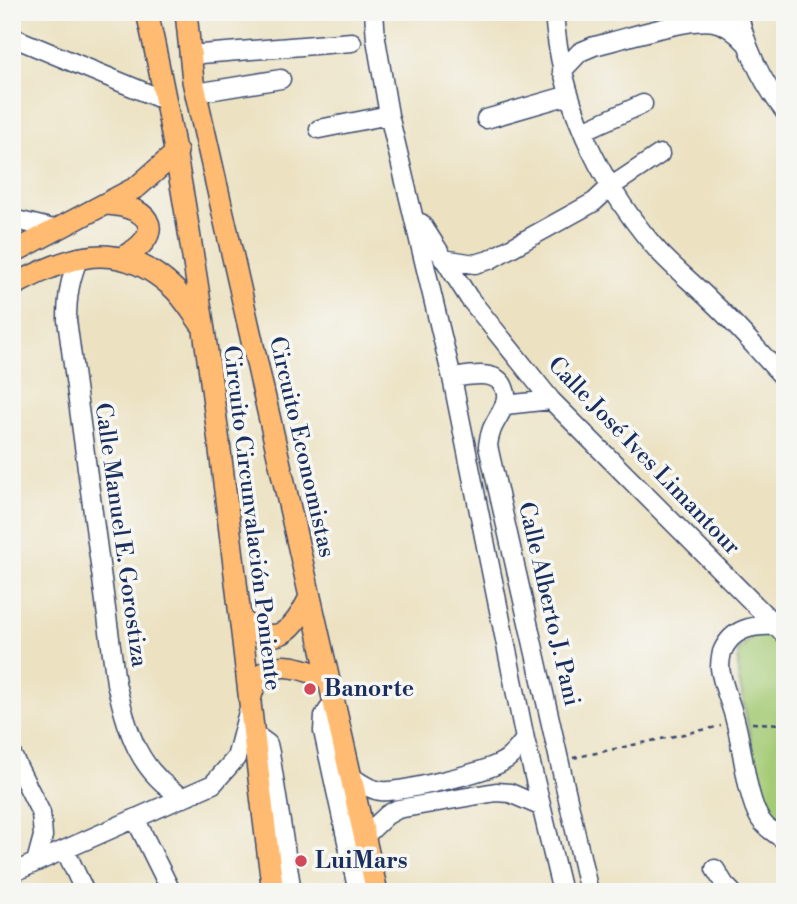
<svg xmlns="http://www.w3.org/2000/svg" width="797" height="904" font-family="'Libre Bodoni',serif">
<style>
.green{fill:#a5cb76;stroke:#607d6a;stroke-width:2}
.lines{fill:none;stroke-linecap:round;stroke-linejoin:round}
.minor-casing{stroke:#3a4a6d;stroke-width:21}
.major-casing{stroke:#3a4a6d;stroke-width:24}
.path{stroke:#3a4a6d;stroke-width:2.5;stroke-dasharray:5 5;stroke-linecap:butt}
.minor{stroke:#fff;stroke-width:18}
.major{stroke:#ffbb71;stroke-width:21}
.poi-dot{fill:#d1495b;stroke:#f6f6f2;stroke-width:2.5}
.labels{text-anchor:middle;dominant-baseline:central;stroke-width:7;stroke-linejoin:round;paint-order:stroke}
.street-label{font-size:23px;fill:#1b2f5e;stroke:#f6f6f2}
.poi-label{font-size:23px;font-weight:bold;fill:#1b2f5e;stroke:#f6f6f2;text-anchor:start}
</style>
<rect width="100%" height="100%" fill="#f6f6f2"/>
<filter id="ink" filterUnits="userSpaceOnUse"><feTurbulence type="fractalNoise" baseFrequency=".0143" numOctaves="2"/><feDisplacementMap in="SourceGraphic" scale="14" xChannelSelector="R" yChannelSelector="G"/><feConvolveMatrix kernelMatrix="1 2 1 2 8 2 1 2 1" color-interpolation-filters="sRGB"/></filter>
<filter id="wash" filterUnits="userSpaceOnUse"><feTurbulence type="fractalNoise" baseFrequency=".00686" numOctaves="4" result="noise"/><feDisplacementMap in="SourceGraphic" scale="28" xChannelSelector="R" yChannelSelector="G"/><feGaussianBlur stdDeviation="1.57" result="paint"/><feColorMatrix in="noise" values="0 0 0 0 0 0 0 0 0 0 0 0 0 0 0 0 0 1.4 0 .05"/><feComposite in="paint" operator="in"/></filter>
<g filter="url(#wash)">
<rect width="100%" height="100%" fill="#ece2c2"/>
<path class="green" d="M767,634L785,648V828L775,827L757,811L752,748L738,674V652L752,637Z"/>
</g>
<g filter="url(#ink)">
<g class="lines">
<defs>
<path id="minor" d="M374,12L376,39L389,115L452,378L525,739L562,892
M554,12C560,99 597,179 653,245C670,265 692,282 711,301C737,325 760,353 785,379
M738,12C746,49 762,82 785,112
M12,37L166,101
M189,55L352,42
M562,71L580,52L594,46C620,40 690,17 714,22C727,24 737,33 746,43
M196,93L281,79
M486,119L569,95
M319,129L389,115
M583,131L643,104
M12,219L58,230
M421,223L469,298L551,400L785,635
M79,257C70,279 67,296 67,320L116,683C128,732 138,772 184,798
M443,259L475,264L489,260L594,202L609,188L660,154
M452,378C468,376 499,368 505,390C507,395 506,401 504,406C497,422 490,426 488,446L589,892
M505,405L551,400
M775,626C753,625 732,628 722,652C721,656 720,663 720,668C722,685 731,703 735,720C743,748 746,796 760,819C766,828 776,835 785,840
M333,703L324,716L323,731L358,892
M253,733L268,744L270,753L292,892
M12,755L41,813L43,836L36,862
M352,777C360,783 370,790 381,791C399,793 486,772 502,762C512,757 518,748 525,739
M136,820L170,889
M365,836L387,815L398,809L496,792L510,793L540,806
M65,850L85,892
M715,869L725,885L732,892
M12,873L213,784L236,758L248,712"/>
<path id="major" d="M147,12C212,301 235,599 273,892
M186,12L193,81L377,892
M107,204C154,207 166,236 121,258
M12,253L137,187L177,152
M12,286C70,256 116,237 171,286C183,296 192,312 201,324
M241,619C273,650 292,634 309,599
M250,701C259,653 296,665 328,679"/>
</defs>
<use href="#minor" class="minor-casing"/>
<use href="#major" class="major-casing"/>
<path class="path" d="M752,723L785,724
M573,758L721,726"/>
<use href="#minor" class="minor"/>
<use href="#major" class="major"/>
</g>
</g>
<g class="poi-dot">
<circle cx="310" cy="689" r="7"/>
<circle cx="301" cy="861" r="7"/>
</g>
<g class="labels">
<g class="street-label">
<text transform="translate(302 447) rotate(77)">Circuito Economistas</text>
<text transform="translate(644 456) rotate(46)">Calle José Ives Limantour</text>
<text transform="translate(252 518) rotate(83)">Circuito Circunvalación Poniente</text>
<text transform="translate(121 535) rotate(82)">Calle Manuel E. Gorostiza</text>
<text transform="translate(549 604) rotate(77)">Calle Alberto J. Pani</text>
</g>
<g class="poi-label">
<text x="324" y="689">Banorte</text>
<text x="315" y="861">LuiMars</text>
</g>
</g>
<rect width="797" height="904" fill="none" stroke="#f6f6f2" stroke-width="42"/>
</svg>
